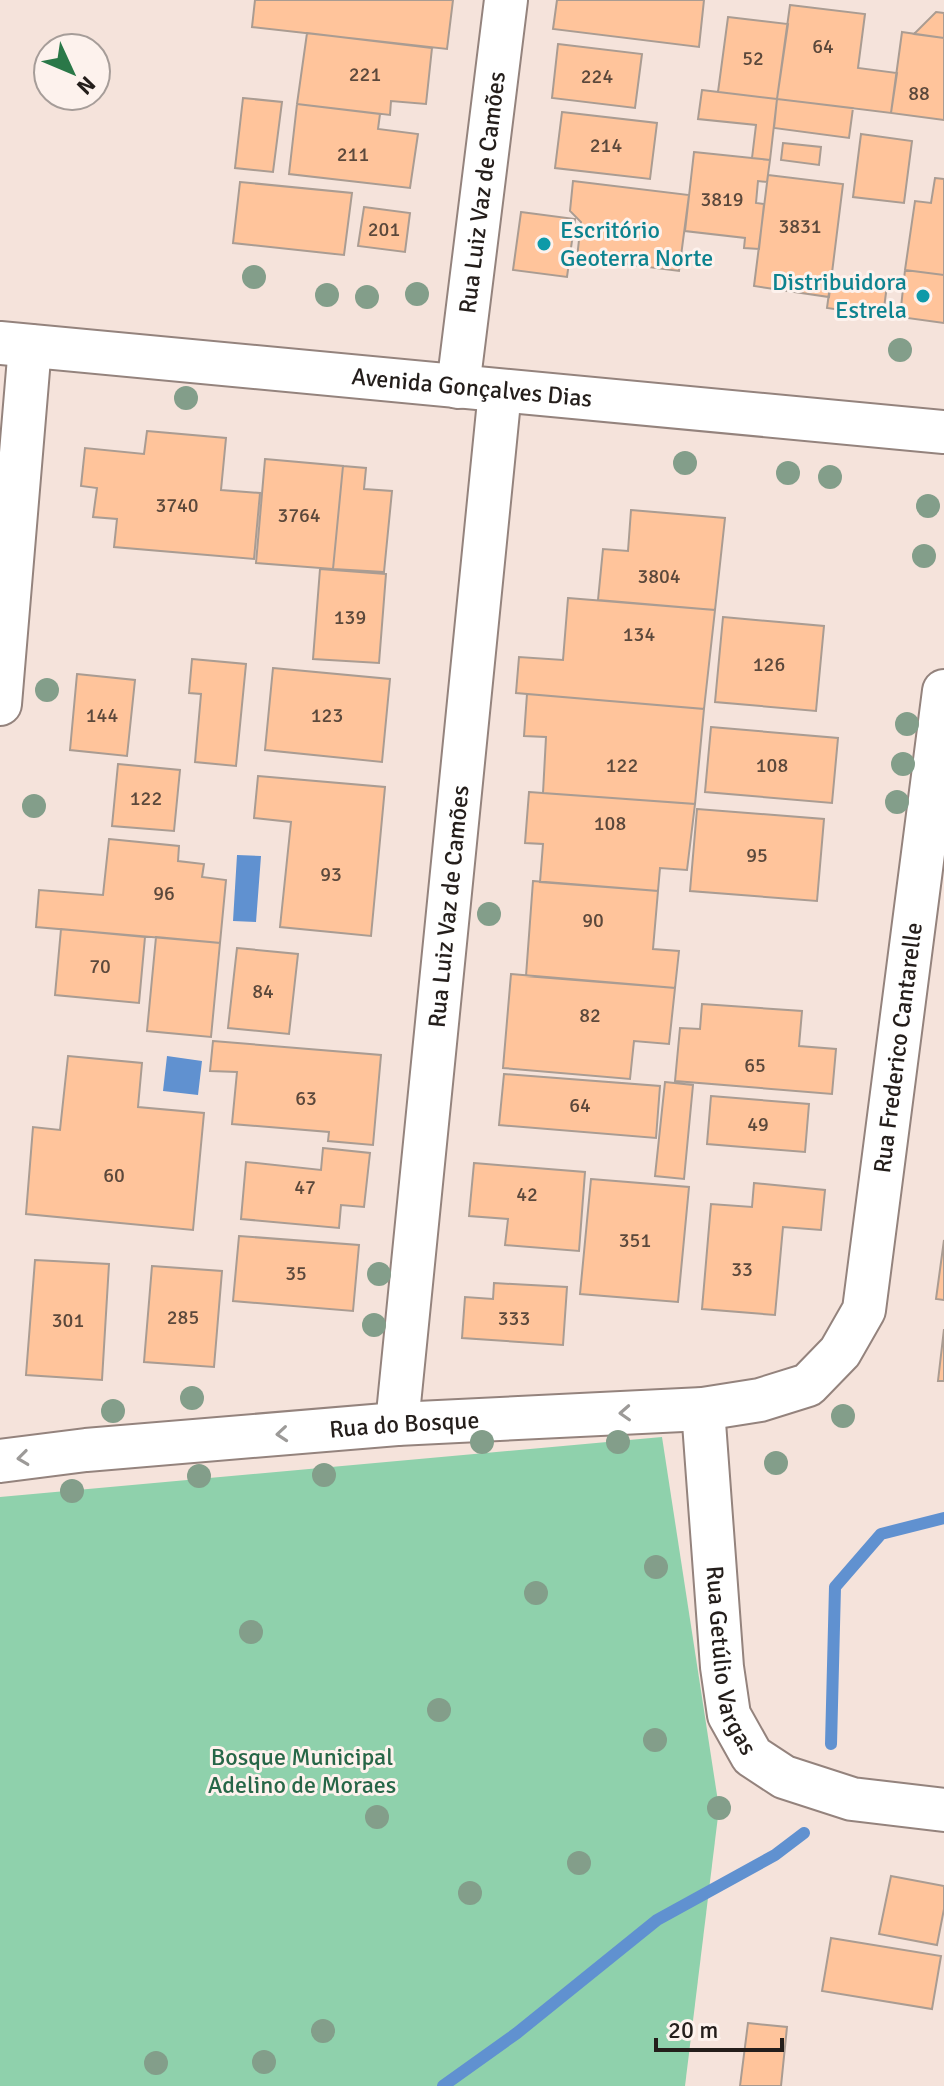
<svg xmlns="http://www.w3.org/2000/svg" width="944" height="2086" font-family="Signika,sans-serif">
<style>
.green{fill:#8fd1ac}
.water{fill:#6091d0}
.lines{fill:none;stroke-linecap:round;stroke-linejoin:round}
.stream{stroke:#6091d0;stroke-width:12}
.building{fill:#ffc49b;stroke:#aa9c92;stroke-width:2}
.minor-casing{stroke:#94837d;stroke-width:46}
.minor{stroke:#fff;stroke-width:42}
.tree{fill:#839e8a}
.oneway{stroke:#9c9a98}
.culture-dot{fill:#0f9aa8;stroke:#fdf2ed;stroke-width:3}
.labels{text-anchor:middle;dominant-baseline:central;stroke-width:6;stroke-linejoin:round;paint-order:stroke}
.number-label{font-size:20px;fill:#5b483b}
.street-label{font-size:24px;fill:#241e1b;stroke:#fdf2ed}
.culture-label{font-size:24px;fill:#0d838f;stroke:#fdf2ed;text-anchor:start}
.park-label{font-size:24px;fill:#266647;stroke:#fdf2ed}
</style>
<rect width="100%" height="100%" fill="#f5e3db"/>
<path class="green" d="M662,1437L719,1808L685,2086H0V1497Z"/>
<path class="water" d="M237,855L261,856L256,922L233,921Z
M167,1056L202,1061L198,1095L163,1091Z"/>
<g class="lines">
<path class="stream" d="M831,1744L835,1587L881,1534L944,1518
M443,2086L517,2033L657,1920L775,1855L804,1833"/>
</g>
<path class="building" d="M255,0H453L447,49L252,27Z
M557,0H704L699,47L553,29Z
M790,5L865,14L858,68L897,73L891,113L777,99Z
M936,12L944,13V38L914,34Z
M728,17L788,24L777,99L718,92Z
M902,32L944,38V120L891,113Z
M307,33L432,48L426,104L391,101L390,115L297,104Z
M558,44L642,54L635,108L552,98Z
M702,90L777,99L770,160L752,158L756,125L698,119Z
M243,98L282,102L273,172L235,168Z
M777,99L853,108L849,138L774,128Z
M297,104L380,114L378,129L418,134L410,188L289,174Z
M562,112L657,123L650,179L555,168Z
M861,134L912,141L904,203L853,197Z
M783,143L821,147L819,165L781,160Z
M694,152L770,160L767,182L758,181L756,203L764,204L759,249L744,248L745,238L685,231Z
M768,175L843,184L829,297L754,286Z
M935,178L944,179V275L905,270L915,201L931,203Z
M573,181L689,195L679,271L577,258L581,222L570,211Z
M240,182L352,193L344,255L233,243Z
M364,207L410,213L405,252L358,246Z
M521,212L575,219L567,277L513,270Z
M905,270L944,275V323L900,317Z
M831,278L887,285L883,316L827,308Z
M147,431L226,438L221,490L260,493L254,559L114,547L117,519L93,517L97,488L81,486L85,448L144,454Z
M265,459L343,466L333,569L256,563Z
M343,466L366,468L364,489L392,491L384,572L333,569Z
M631,510L725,518L715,610L598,600L603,549L628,551Z
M320,569L386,574L379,663L313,659Z
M568,598L715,610L704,709L516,693L519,657L563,660Z
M723,617L824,626L816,711L715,702Z
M192,659L246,664L236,766L195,762L201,694L189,693Z
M273,668L390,679L382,762L265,750Z
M77,674L135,680L127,756L70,750Z
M527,694L704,709L695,804L543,793L546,737L524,736Z
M711,727L838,738L832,803L705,792Z
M118,764L180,770L174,831L112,826Z
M258,776L385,787L371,936L280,927L291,822L254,818Z
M529,792L695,804L687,870L660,868L658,891L540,882L543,844L525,843Z
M697,809L824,819L817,901L690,891Z
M109,839L179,846L178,861L204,864L202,877L226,880L220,943L36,927L39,890L103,895Z
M533,881L658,891L653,949L679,951L675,988L526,976Z
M61,929L145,937L139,1003L55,995Z
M156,937L220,943L211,1037L147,1031Z
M237,948L298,954L289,1034L228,1028Z
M511,974L675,988L669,1044L634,1041L630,1079L503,1068Z
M702,1004L802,1011L799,1046L836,1049L832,1094L675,1081L680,1028L700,1029Z
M213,1041L381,1055L373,1145L328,1141L329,1132L232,1124L237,1072L210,1071Z
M68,1056L142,1063L138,1107L204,1113L193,1230L26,1214L33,1127L60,1130Z
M504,1074L660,1086L656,1138L499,1125Z
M665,1082L693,1085L684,1179L655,1176Z
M711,1096L809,1104L805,1152L707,1144Z
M323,1148L370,1153L364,1207L341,1205L339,1228L241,1219L246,1162L321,1170Z
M474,1163L585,1172L579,1251L505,1245L508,1219L469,1216Z
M591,1179L689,1187L678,1302L580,1294Z
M754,1183L825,1190L821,1230L783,1227L775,1315L702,1309L711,1204L752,1207Z
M239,1236L359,1245L353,1311L233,1301Z
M944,1240V1300L936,1299Z
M35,1260L109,1264L102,1380L26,1375Z
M152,1266L222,1271L214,1367L144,1362Z
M494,1283L567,1287L563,1345L462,1338L465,1297L493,1299Z
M944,1329V1381H938Z
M891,1876L944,1886V1909L937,1945L879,1934Z
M831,1938L941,1956L932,2009L822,1991Z
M748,2023L787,2027L781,2086H740Z"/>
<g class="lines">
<defs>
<g id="minor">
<path id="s1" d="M0,343L944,432"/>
<path id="s2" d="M458,387L506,0"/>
<path d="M0,704L30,346"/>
<path id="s3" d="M703,1409L722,1667L729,1715L752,1756L784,1777L852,1799L944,1810"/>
<path id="s4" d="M397,1424L500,391"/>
<path id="s5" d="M0,1461L86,1450L397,1424L703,1409L760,1400L808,1385L840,1352L864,1310L944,691"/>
</g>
</defs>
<use href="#minor" class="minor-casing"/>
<use href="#minor" class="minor"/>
</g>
<g class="tree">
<circle cx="254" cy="277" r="12"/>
<circle cx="417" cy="294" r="12"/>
<circle cx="327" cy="295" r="12"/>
<circle cx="367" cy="297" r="12"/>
<circle cx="900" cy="350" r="12"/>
<circle cx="186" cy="398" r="12"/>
<circle cx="685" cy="463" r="12"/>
<circle cx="788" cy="473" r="12"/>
<circle cx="830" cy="477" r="12"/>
<circle cx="928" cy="506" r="12"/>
<circle cx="924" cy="556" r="12"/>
<circle cx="47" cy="690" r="12"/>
<circle cx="907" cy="724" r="12"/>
<circle cx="903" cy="764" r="12"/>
<circle cx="897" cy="802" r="12"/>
<circle cx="34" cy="806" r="12"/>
<circle cx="489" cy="914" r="12"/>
<circle cx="379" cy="1274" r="12"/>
<circle cx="374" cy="1325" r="12"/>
<circle cx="192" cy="1398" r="12"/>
<circle cx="113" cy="1411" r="12"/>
<circle cx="843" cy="1416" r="12"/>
<circle cx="482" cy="1442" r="12"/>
<circle cx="618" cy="1442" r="12"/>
<circle cx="776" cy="1463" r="12"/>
<circle cx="324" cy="1475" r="12"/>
<circle cx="199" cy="1476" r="12"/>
<circle cx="72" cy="1491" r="12"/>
<circle cx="656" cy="1567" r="12"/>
<circle cx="536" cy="1593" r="12"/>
<circle cx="251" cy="1632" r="12"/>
<circle cx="439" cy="1710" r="12"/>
<circle cx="655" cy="1740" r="12"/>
<circle cx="719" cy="1808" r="12"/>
<circle cx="377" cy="1817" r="12"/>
<circle cx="579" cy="1863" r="12"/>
<circle cx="470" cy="1893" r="12"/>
<circle cx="323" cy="2031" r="12"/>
<circle cx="264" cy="2062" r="12"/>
<circle cx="156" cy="2063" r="12"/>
</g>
<defs><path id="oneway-chevron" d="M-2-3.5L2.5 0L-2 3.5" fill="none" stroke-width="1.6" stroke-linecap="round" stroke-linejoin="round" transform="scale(2)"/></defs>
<g class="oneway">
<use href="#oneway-chevron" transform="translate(625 1413) rotate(177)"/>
<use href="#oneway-chevron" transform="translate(282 1434) rotate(175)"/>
<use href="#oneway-chevron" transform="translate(23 1458) rotate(173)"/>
</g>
<g class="culture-dot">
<circle cx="544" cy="244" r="8"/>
<circle cx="923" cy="296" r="8"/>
</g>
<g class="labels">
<g class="number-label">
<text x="823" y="46">64</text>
<text x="753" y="58">52</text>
<text x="365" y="74">221</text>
<text x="597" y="76">224</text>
<text x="919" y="93">88</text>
<text x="606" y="145">214</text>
<text x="353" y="154">211</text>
<text x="722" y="199">3819</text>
<text x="800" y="226">3831</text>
<text x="384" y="229">201</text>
<text x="177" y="505">3740</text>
<text x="299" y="515">3764</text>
<text x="659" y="576">3804</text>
<text x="350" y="617">139</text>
<text x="639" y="634">134</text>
<text x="769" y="664">126</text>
<text x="102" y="715">144</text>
<text x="327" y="715">123</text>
<text x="622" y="765">122</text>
<text x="772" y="765">108</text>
<text x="146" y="798">122</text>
<text x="610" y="823">108</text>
<text x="757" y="855">95</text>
<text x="331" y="874">93</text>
<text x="164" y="893">96</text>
<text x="593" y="920">90</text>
<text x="100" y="966">70</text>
<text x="263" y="991">84</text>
<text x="590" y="1015">82</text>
<text x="755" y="1065">65</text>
<text x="306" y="1098">63</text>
<text x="580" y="1105">64</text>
<text x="758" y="1124">49</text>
<text x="114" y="1175">60</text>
<text x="305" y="1187">47</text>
<text x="527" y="1194">42</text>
<text x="635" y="1240">351</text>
<text x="742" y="1269">33</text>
<text x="296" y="1273">35</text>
<text x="183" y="1317">285</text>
<text x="514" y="1318">333</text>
<text x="68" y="1320">301</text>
</g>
<g class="street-label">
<text stroke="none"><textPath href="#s2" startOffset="196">Rua Luiz Vaz de Camões</textPath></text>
<text stroke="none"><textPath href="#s1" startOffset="474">Avenida Gonçalves Dias</textPath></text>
<text stroke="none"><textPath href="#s4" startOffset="520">Rua Luiz Vaz de Camões</textPath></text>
<text stroke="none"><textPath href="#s5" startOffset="1172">Rua Frederico Cantarelle</textPath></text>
<text stroke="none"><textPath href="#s5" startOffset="406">Rua do Bosque</textPath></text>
<text stroke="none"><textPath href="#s3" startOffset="254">Rua Getúlio Vargas</textPath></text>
</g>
<g class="culture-label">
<text x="560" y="230">Escritório<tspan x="560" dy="28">Geoterra Norte</tspan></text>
<text x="907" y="282" text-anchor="end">Distribuidora<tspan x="907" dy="28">Estrela</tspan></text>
</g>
<g class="park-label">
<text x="302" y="1757">Bosque Municipal<tspan x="302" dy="28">Adelino de Moraes</tspan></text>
</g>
</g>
<g transform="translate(72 72) rotate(134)"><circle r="38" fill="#fdf2ed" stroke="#a69d99" stroke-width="2"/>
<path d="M0-6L14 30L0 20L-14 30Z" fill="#2a7848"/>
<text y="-12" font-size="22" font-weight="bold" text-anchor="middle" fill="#241e1b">N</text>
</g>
<path d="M656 2038v12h126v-12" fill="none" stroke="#241e1b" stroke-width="4"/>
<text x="668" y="2038" font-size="24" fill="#241e1b" stroke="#fdf2ed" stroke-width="6" paint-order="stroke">20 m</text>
</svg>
